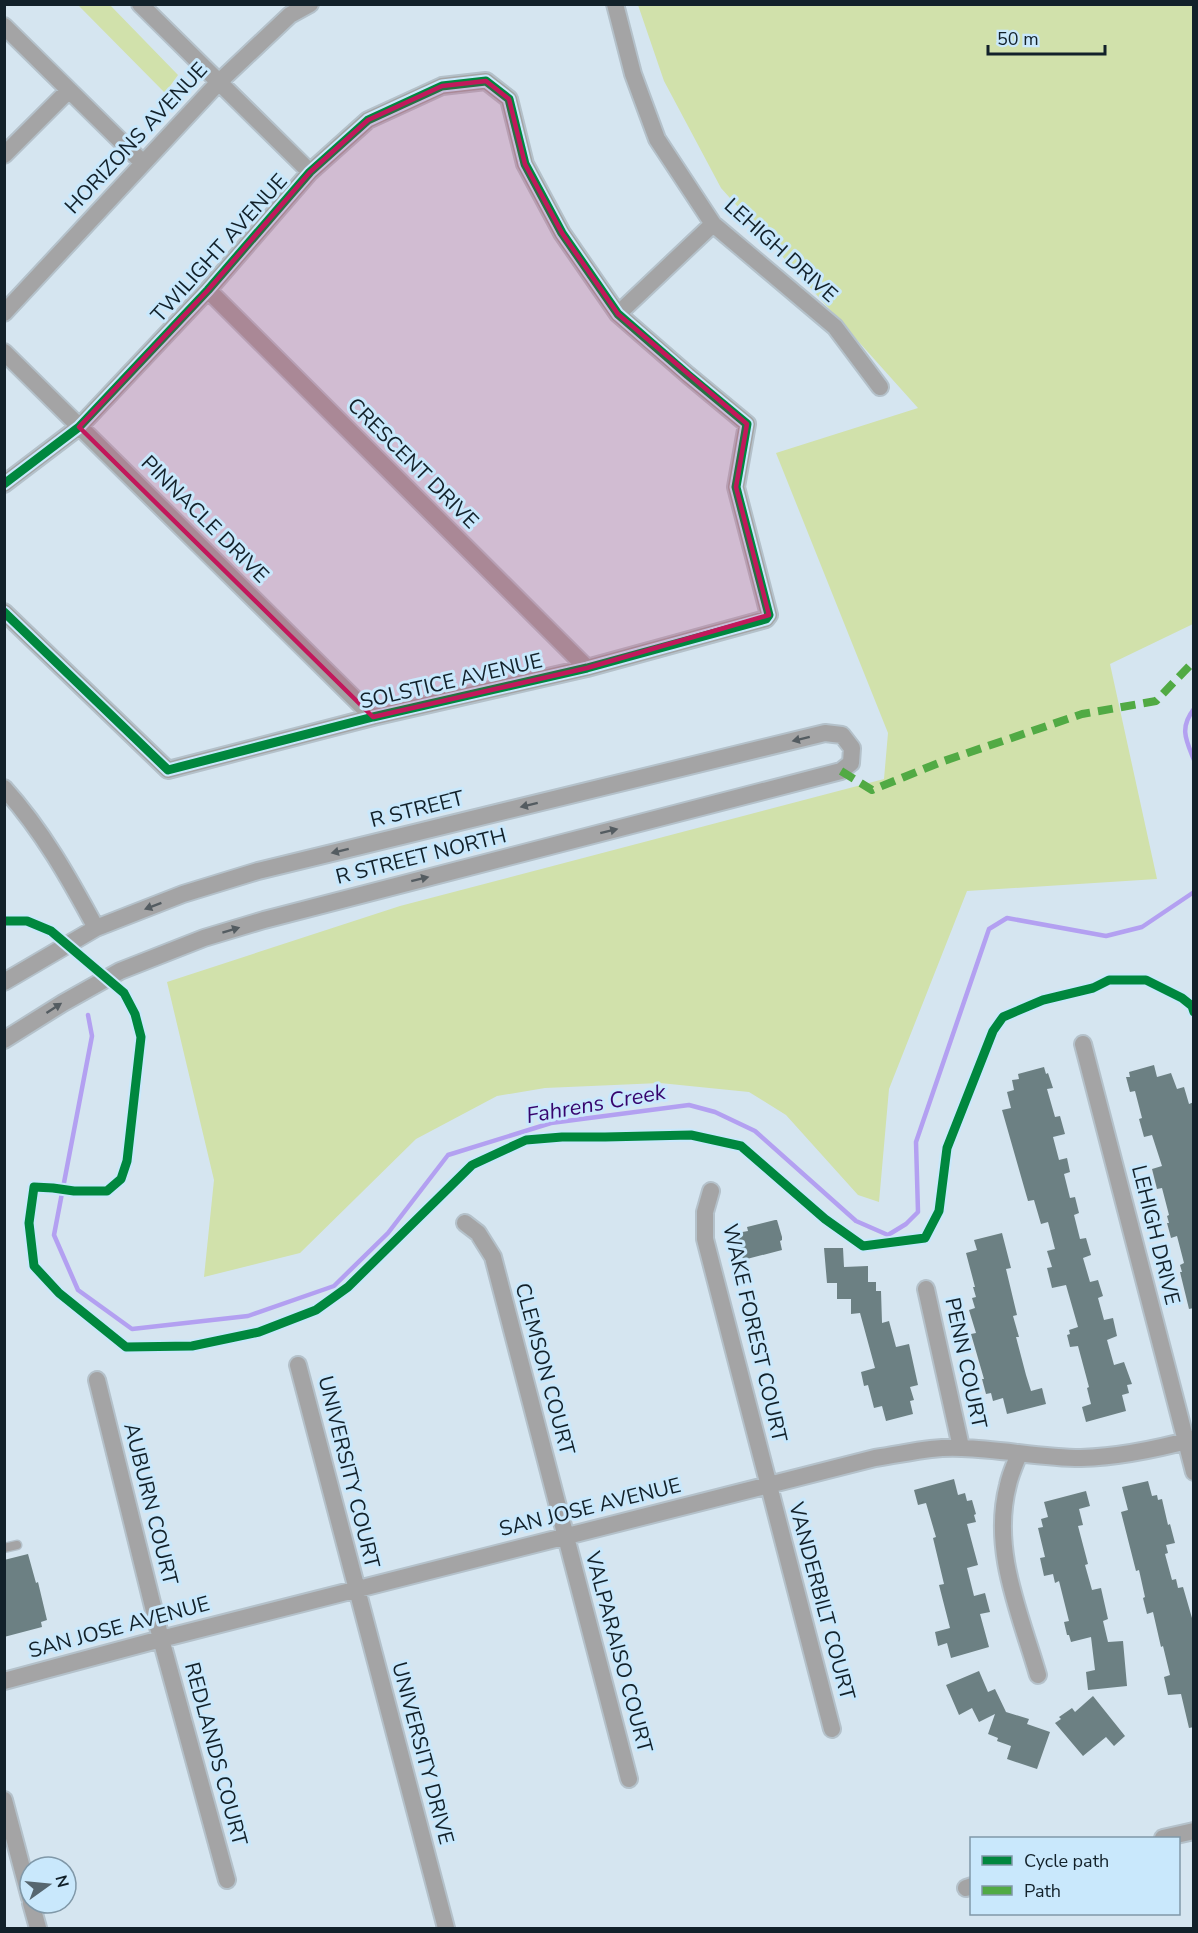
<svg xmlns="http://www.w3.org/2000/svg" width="1198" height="1933" font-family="'Nunito Sans',sans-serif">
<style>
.green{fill:#d1e1ab}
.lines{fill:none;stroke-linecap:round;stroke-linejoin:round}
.stream{stroke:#b3a0f1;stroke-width:4.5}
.building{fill:#6c8083}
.lane-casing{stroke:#b4c1ca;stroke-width:11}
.street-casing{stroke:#b4c1ca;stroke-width:20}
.lane{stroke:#a4a4a5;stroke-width:8}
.street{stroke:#a4a4a5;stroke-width:16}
.quiet{stroke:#51aa44;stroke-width:8;stroke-dasharray:15 8;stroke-linecap:butt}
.cycleway-casing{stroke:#c9e8fc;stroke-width:13}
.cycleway{stroke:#00873e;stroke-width:9}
.oneway{fill:#545c61}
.marked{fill:#c2185b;fill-opacity:0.2;stroke:#c2185b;stroke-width:4.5;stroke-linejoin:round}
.labels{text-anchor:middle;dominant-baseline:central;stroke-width:6;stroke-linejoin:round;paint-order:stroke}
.street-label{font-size:21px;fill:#12212a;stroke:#c9e8fc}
.water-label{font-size:22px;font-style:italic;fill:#36046d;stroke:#c9e8fc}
</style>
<rect width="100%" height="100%" fill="#d5e5f0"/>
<path class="green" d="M78,5H110L178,75L165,93Z
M638,5H1193V624L1110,664L1157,879L967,891L889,1089L879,1202L858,1195L786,1115L749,1092L660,1083L545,1088L497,1096L416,1139L300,1253L204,1277L214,1180L167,982L400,906L884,779L888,733L776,453L918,408L721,188L664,81Z"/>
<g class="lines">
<path class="stream" d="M1194,709C1179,728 1186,740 1194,760
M88,1015L92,1036L54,1235L78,1290L132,1329L248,1316L334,1286L388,1233L448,1155L551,1123L689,1105L715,1112L755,1131L856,1221L888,1235L906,1224L918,1212L916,1142L989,929L1007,918L1106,936L1142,927L1194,892"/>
</g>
<path class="building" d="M1154,1065L1157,1077L1171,1073L1177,1089L1184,1087L1189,1104L1194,1102V1308L1189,1309L1180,1272H1182L1180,1265L1184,1263L1177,1236L1171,1238L1167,1223H1169L1167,1216L1169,1215L1162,1188L1157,1189L1152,1169L1162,1166L1152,1135L1144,1137L1139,1119L1142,1118L1135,1091L1130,1092L1126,1077H1130L1129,1072Z
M1044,1067L1046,1074L1048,1073L1053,1088L1047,1089L1055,1117L1060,1116L1065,1134L1053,1137L1059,1160L1067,1158L1070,1172L1064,1174L1070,1198L1075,1197L1079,1213L1074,1215L1080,1239L1086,1238L1091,1255L1083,1258L1090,1282L1098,1280L1103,1296L1098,1298L1104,1320L1113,1318L1117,1336L1107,1340L1114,1365L1124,1362L1132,1384L1127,1385L1129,1393L1122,1395L1126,1411L1086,1422L1082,1407L1091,1404L1087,1388L1089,1387L1078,1346L1070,1347L1067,1335L1070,1334L1069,1330L1078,1327L1066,1285L1052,1288L1047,1268L1052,1267L1047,1251L1055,1249L1048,1222L1041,1224L1034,1200L1028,1201L1002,1110L1011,1108L1007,1092L1014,1090L1012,1080L1019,1079L1018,1074Z
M775,1220H777L782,1237V1240L780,1241L782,1250L743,1260L737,1233L748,1231L747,1227Z
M1002,1233L1011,1268L1006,1269L1017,1315L1013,1316L1019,1337H1016L1026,1375L1031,1391L1042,1388L1046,1404L1007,1414L1003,1398L993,1401L991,1393L986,1394L982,1379H984L971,1334L976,1333L969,1310L975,1308L972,1298L976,1297L973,1287H975L966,1253L977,1250L974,1240Z
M824,1248H843L844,1267L868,1266V1282H876V1291H881L882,1323L889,1321L896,1347L909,1344L918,1385L910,1387L914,1400L910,1401L913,1414L886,1421L882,1406L874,1408L868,1385L864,1386L861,1372L875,1368L860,1313L851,1314V1299H837V1283H827Z
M954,1479L958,1495L965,1493L967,1501L972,1500L976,1514L974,1515L976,1522L967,1524L978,1565L967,1568L974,1596L985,1593L990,1612L980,1614L989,1647L951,1658L947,1643L938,1646L935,1632L950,1628L939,1585L944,1584L933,1538L936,1537L926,1503L918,1505L914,1490Z
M1148,1481L1152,1496L1157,1495L1158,1500L1162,1499L1168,1525L1170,1524L1175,1543L1166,1545L1168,1553L1165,1554L1172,1580L1176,1579L1178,1588L1183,1587L1194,1625V1727L1189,1728L1181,1694L1168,1695L1164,1677L1170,1675L1163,1646L1161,1647L1153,1612L1147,1614L1143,1598L1145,1597L1139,1570L1136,1571L1121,1512L1128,1510L1122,1487Z
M1086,1491L1090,1506L1079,1509L1083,1525L1078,1526L1088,1564L1085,1565L1092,1590L1101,1588L1108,1619L1103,1621L1108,1642L1123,1641L1127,1686L1088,1690L1086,1672L1095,1670L1091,1637L1071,1642L1069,1635H1067L1064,1622L1069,1621L1059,1581L1055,1583L1053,1574L1044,1576L1040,1558L1045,1557L1038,1528L1043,1527L1041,1519L1048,1517L1044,1502Z
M28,1554L36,1583L38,1582L47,1620L41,1622L42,1627L4,1637V1560Z
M979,1671L988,1692L995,1689L1006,1712L1029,1719L1027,1724L1050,1732L1037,1769L1007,1759L1011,1746L997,1741L998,1738L988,1734L995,1714L979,1722L972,1708L959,1715L946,1685Z
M1093,1696L1125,1736L1114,1746L1106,1737L1083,1756L1055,1723L1061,1719L1059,1717L1072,1708L1075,1712Z"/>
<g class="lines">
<defs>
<path id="lane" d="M4,1548L17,1545"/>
<path id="street" d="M140,4L310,172
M615,4L633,74L657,139L713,224L835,327L880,387
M4,26L143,163
M4,155L69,90
M208,290L587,668
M4,313L218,83L290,15L310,4
M618,314L713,224
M4,352L373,717
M4,484L79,427L208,290L310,172L368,120L442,86L486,81L509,99L525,164L562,233L618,314L688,375L747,424L736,487L769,615L766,619L587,668L373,717L168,770L4,612
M4,788C42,830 69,878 96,928
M4,982L96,928L183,894L258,871L825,733L842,735L852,748L851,763L841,771L264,920L204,938L120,971L63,1003L4,1040
M1083,1044L1194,1472
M711,1191L705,1212V1239L832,1729
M465,1223L478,1233L493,1257L629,1779
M926,1289L961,1447
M298,1365L446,1928
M97,1380L161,1639L227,1880
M1019,1454C1015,1464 1010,1475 1008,1485C991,1550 1020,1613 1038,1675
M4,1681L161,1639L875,1458C904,1454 933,1446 962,1448C1002,1449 1041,1458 1081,1458C1119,1457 1157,1449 1194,1439
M4,1800L30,1898
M1163,1838L1194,1831
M966,1888L972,1886
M31,1903L38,1928"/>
</defs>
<use href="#lane" class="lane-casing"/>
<use href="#street" class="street-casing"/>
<use href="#lane" class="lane"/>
<use href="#street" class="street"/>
<path class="quiet" d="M841,771L872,790L941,762L1082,714L1156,701L1194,661"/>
<defs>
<path id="cycleway" d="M4,484L79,427L208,290L310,172L368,120L442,86L486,81L509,99L525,164L562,233L618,314L688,375L747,424L736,487L769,615L766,619L587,668L373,717L168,770L4,612
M4,921H27L51,931L124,993L135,1014L141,1037L127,1161L121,1179L107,1191H74L53,1188L34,1187L29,1223L34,1266L59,1293L126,1347L192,1346L259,1332L316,1310L348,1287L472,1165L526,1140L562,1137H605L691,1135L741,1146L825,1219L863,1246L925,1238L939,1211L947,1148L993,1031L1003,1017L1043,1000L1093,988L1109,980H1146L1182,998L1192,1006L1194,1012"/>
</defs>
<use href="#cycleway" class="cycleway-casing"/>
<use href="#cycleway" class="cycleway"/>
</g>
<defs><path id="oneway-solid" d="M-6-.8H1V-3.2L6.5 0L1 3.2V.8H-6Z" transform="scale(1.5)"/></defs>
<g class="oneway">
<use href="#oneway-solid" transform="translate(801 739) rotate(166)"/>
<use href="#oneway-solid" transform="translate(529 805) rotate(166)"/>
<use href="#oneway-solid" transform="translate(609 831) rotate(-14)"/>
<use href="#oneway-solid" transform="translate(340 851) rotate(166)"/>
<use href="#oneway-solid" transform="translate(420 879) rotate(-14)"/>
<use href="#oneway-solid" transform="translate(153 906) rotate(159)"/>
<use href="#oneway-solid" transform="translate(231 930) rotate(-17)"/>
<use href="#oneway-solid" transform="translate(54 1008) rotate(-33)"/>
</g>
<path class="marked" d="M486,81L509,99L525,164L562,233L618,314L747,424L736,487L769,615L587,668L373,717L79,427L208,290L310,172L368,120L442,86Z"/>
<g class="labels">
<g class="street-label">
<text transform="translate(136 138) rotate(-47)">HORIZONS AVENUE</text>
<text transform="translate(219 248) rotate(-48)">TWILIGHT AVENUE</text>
<text transform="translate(781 250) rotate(42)">LEHIGH DRIVE</text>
<text transform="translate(413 463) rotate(45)">CRESCENT DRIVE</text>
<text transform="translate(205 519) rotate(45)">PINNACLE DRIVE</text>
<text transform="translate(451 681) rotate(-13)">SOLSTICE AVENUE</text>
<text transform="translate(417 809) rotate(-14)">R STREET</text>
<text transform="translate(421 856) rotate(-14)">R STREET NORTH</text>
<text transform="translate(1156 1235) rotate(76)">LEHIGH DRIVE</text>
<text transform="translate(755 1333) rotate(77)">WAKE FOREST COURT</text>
<text transform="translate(966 1363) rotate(78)">PENN COURT</text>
<text transform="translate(545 1369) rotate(75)">CLEMSON COURT</text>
<text transform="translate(349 1472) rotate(76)">UNIVERSITY COURT</text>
<text transform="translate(151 1504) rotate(76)">AUBURN COURT</text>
<text transform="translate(590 1507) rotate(-14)">SAN JOSE AVENUE</text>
<text transform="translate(822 1601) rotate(75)">VANDERBILT COURT</text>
<text transform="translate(119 1627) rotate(-15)">SAN JOSE AVENUE</text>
<text transform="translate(619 1652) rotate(75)">VALPARAISO COURT</text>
<text transform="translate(423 1753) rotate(75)">UNIVERSITY DRIVE</text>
<text transform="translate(216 1754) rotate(75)">REDLANDS COURT</text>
</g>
<g class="water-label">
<text transform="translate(596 1104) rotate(-10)">Fahrens Creek</text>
</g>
</g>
<rect width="1198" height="1933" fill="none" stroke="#12212a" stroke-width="12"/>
<rect x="970" y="1837" width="210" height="78" fill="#c9e8fc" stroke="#8098a8" stroke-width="1.5"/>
<rect x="982" y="1856" width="30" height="9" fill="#00873e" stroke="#8098a8" stroke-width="1.5"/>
<text x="1024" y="1867" font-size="18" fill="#12212a">Cycle path</text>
<rect x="982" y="1886" width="30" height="9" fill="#51aa44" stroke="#8098a8" stroke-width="1.5"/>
<text x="1024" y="1897" font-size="18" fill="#12212a">Path</text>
<g transform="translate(48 1885) rotate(75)"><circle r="28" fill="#c9e8fc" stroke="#8098a8" stroke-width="1.5"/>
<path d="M0-4.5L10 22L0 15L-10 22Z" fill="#56666f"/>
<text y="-9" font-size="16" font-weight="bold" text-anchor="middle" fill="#12212a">N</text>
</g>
<path d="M988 45v9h117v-9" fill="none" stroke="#12212a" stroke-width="3"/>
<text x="997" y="45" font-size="18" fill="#12212a" stroke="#c9e8fc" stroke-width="4.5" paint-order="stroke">50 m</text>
</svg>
